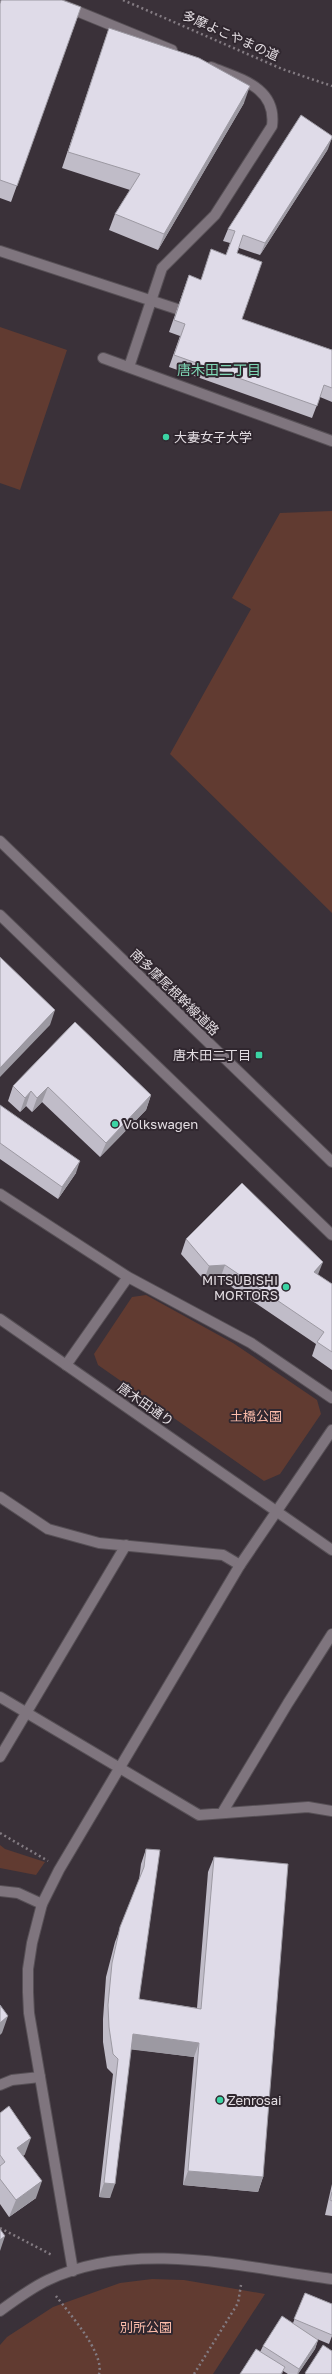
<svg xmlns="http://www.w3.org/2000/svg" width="332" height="2374" font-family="'Golos Text','Noto Sans JP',sans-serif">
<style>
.green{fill:#613b31}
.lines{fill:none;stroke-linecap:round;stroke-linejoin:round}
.service-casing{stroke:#575056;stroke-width:12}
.pedestrian-casing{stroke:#575056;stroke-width:12}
.minor-casing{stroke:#575056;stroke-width:12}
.tertiary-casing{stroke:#575056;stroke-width:12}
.secondary-casing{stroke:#575056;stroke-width:12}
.path{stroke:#837b82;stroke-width:2.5;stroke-dasharray:2 3;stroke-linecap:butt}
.service{stroke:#7f757e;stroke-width:10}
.pedestrian{stroke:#7f757e;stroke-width:10}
.minor{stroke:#7f757e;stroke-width:10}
.tertiary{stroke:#7f757e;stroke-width:10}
.secondary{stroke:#7f757e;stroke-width:10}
.wall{fill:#c0bcc8}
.shaded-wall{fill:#9c99a2}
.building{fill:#dfdbe8;stroke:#9c99a2}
.poi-dot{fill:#3bd4a4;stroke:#30272f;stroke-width:1.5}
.labels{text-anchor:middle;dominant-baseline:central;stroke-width:4;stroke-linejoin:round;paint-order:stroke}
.street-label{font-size:13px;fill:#e3dde2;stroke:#30272f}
.poi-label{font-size:13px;fill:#e3dde2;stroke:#30272f;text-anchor:start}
.park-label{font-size:13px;fill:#fcbcaa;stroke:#30272f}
.neighbourhood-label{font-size:14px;fill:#7ed8b5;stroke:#30272f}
</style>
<rect width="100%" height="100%" fill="#3a3139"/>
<path class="green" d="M0,327L67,350L20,490L0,483Z
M332,511V913L170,754L251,609L232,598L280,513Z
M146,1295L233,1343L317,1400L321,1414L280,1474L264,1481L98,1365L94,1354L132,1297Z
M0,1845L5,1849L45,1862L36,1875L0,1868Z
M152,2279L184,2280L265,2294L213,2374H0V2345L7,2337L53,2307L120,2283Z"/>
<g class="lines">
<defs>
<path id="service" d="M50,0L172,50
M103,358L332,441
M129,367L162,268L215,215L272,126C277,87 240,79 211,67
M0,1891L18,1893L42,1904
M0,2085L12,2080L40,2077"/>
<path id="pedestrian" d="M0,251L177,309"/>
<path id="minor" d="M0,1194L128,1277L251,1343L332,1398
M66,1365L128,1277
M0,1497L48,1529L99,1543L223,1555L240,1565
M276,1511L332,1550
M0,1697L199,1815L308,1807L332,1811
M0,1757L126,1545
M222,1813L288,1703L332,1634"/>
<path id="tertiary" d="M0,1319L276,1511
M73,2271L40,2077L29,2013L28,1992V1969L32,1943L42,1904L59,1870L240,1565L332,1430
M0,2311C15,2300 31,2288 48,2280C134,2239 242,2267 332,2279"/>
<path id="secondary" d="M0,841L332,1162
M0,915L332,1235"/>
</defs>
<use href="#service" class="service-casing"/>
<use href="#pedestrian" class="pedestrian-casing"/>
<use href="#minor" class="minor-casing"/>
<use href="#tertiary" class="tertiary-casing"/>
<use href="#secondary" class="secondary-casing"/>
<path class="path" d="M123,0L282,69L332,86
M0,1833L48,1861
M0,2228L52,2255
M56,2296C68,2312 105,2353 99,2374
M194,2374L238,2303L241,2285"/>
<use href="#service" class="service"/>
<use href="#pedestrian" class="pedestrian"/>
<use href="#minor" class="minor"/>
<use href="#tertiary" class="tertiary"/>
<use href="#secondary" class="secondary"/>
</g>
<path class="wall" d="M0,3L81,7L11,202L0,198Z
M109,28L244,103L158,250L109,230L115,214L130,190L62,168Z
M328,149L260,255L239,248L237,253L242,319L332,350V402L320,397L312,418L169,367L180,336L169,332L189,275L200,280L226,255L230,243L223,241L228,229Z
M75,1022L151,1095L146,1110L100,1157L42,1102L32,1112L26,1106L20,1112L8,1101L13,1086Z
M0,1105L76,1173L58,1199L0,1159Z
M186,1239L318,1275L332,1284V1370L312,1356L316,1344L220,1279L204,1280L181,1254Z
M146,1849L139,1999L197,2008L208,1872L214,1857L263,2177L258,2192L183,2185L194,2057L131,2049L110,2198L99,2197L113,2074L107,2068L103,2042V2019L106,1977L115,1942L139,1880L141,1864Z
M0,2113L25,2154L23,2156L36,2198L9,2217L0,2204Z
M332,2184V2216L325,2215Z
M305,2293L332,2304V2336L329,2344L317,2339L318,2340L315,2349L298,2374H288L283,2371L282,2374L260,2352L263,2346L293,2323Z"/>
<path class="shaded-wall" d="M250,86L244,103L158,250L164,234Z
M332,138L328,149L260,255L265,243Z
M55,1010L50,1025L0,1077V1068Z
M48,1087L42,1102L32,1112L37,1098Z
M31,1091L26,1106L20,1112L25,1098Z
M151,1095L146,1110L100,1157L106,1143Z
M80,1161L76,1173L58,1199L62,1187Z
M323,1262L317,1277L314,1272Z
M225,1265L220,1279L204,1280L209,1266Z
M8,2016L2,2033L0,2035V2023Z
M133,2034L199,2043L194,2057L127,2049Z
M31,2138L25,2154L11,2165L17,2148Z
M188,2171L263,2177L258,2192L183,2185Z
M42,2181L36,2198L9,2217L16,2200Z
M104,2183L115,2184L110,2198L99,2197Z
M5,2236L0,2251V2240Z
M318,2340L315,2349L298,2374H297L299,2369Z"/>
<path class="building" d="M1,0H62L81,7L17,186L0,180V4Z
M109,28L199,58L250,86L164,234L115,214L140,174L68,152Z
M301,115L332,136V138L265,243L243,235L237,253L262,262L242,319L332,350V388L324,385L317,406L174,355L185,324L174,320L189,275L201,280L211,249L226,255L235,231L228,229Z
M0,957L55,1010L0,1068Z
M75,1022L151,1095L106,1143L48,1087L37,1098L31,1091L25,1098L13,1086Z
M0,1105L80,1161L62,1187L0,1143Z
M242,1183L323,1262L314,1272L332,1284V1352L317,1342L324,1332L225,1265L209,1266L186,1239Z
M146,1849L160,1850L139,1999L201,2009L214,1857L288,1864L263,2177L188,2171L199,2043L133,2034L115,2184L104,2183L118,2059L113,2054L109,2027L108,2005L112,1963L120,1927L144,1867Z
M0,2005L8,2016L0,2023Z
M9,2106L31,2138L17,2148L42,2181L16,2200L0,2179V2166L5,2162L0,2155V2113Z
M332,2192V2201L330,2200Z
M0,2229L5,2236L0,2240Z
M305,2293L332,2304V2335L294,2319Z
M282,2316L318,2340L299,2369L263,2346Z
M323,2345L332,2351V2374H306L305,2373Z
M256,2349L285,2367L281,2374H240Z"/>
<g class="poi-dot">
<circle cx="166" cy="437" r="4"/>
<rect x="255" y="1051" width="8" height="8" rx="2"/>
<circle cx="115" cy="1124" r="4"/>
<circle cx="286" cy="1287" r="4"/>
<circle cx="220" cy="2100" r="4"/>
</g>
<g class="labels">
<g class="street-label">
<text transform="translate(231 35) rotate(24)">多摩よこやまの道</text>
<text transform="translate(175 992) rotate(44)">南多摩尾根幹線道路</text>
<text transform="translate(146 1404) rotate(35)">唐木田通り</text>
</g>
<g class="poi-label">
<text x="174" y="437">大妻女子大学</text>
<text x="251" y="1055" text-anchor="end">唐木田二丁目</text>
<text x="123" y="1124">Volkswagen</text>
<text x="278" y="1280" text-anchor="end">MITSUBISHI<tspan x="278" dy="15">MORTORS</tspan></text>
<text x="228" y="2100">Zenrosai</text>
</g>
<g class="park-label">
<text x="256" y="1416">土橋公園</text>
<text x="146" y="2327">別所公園</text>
</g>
<g class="neighbourhood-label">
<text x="219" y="369">唐木田二丁目</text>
</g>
</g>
</svg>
